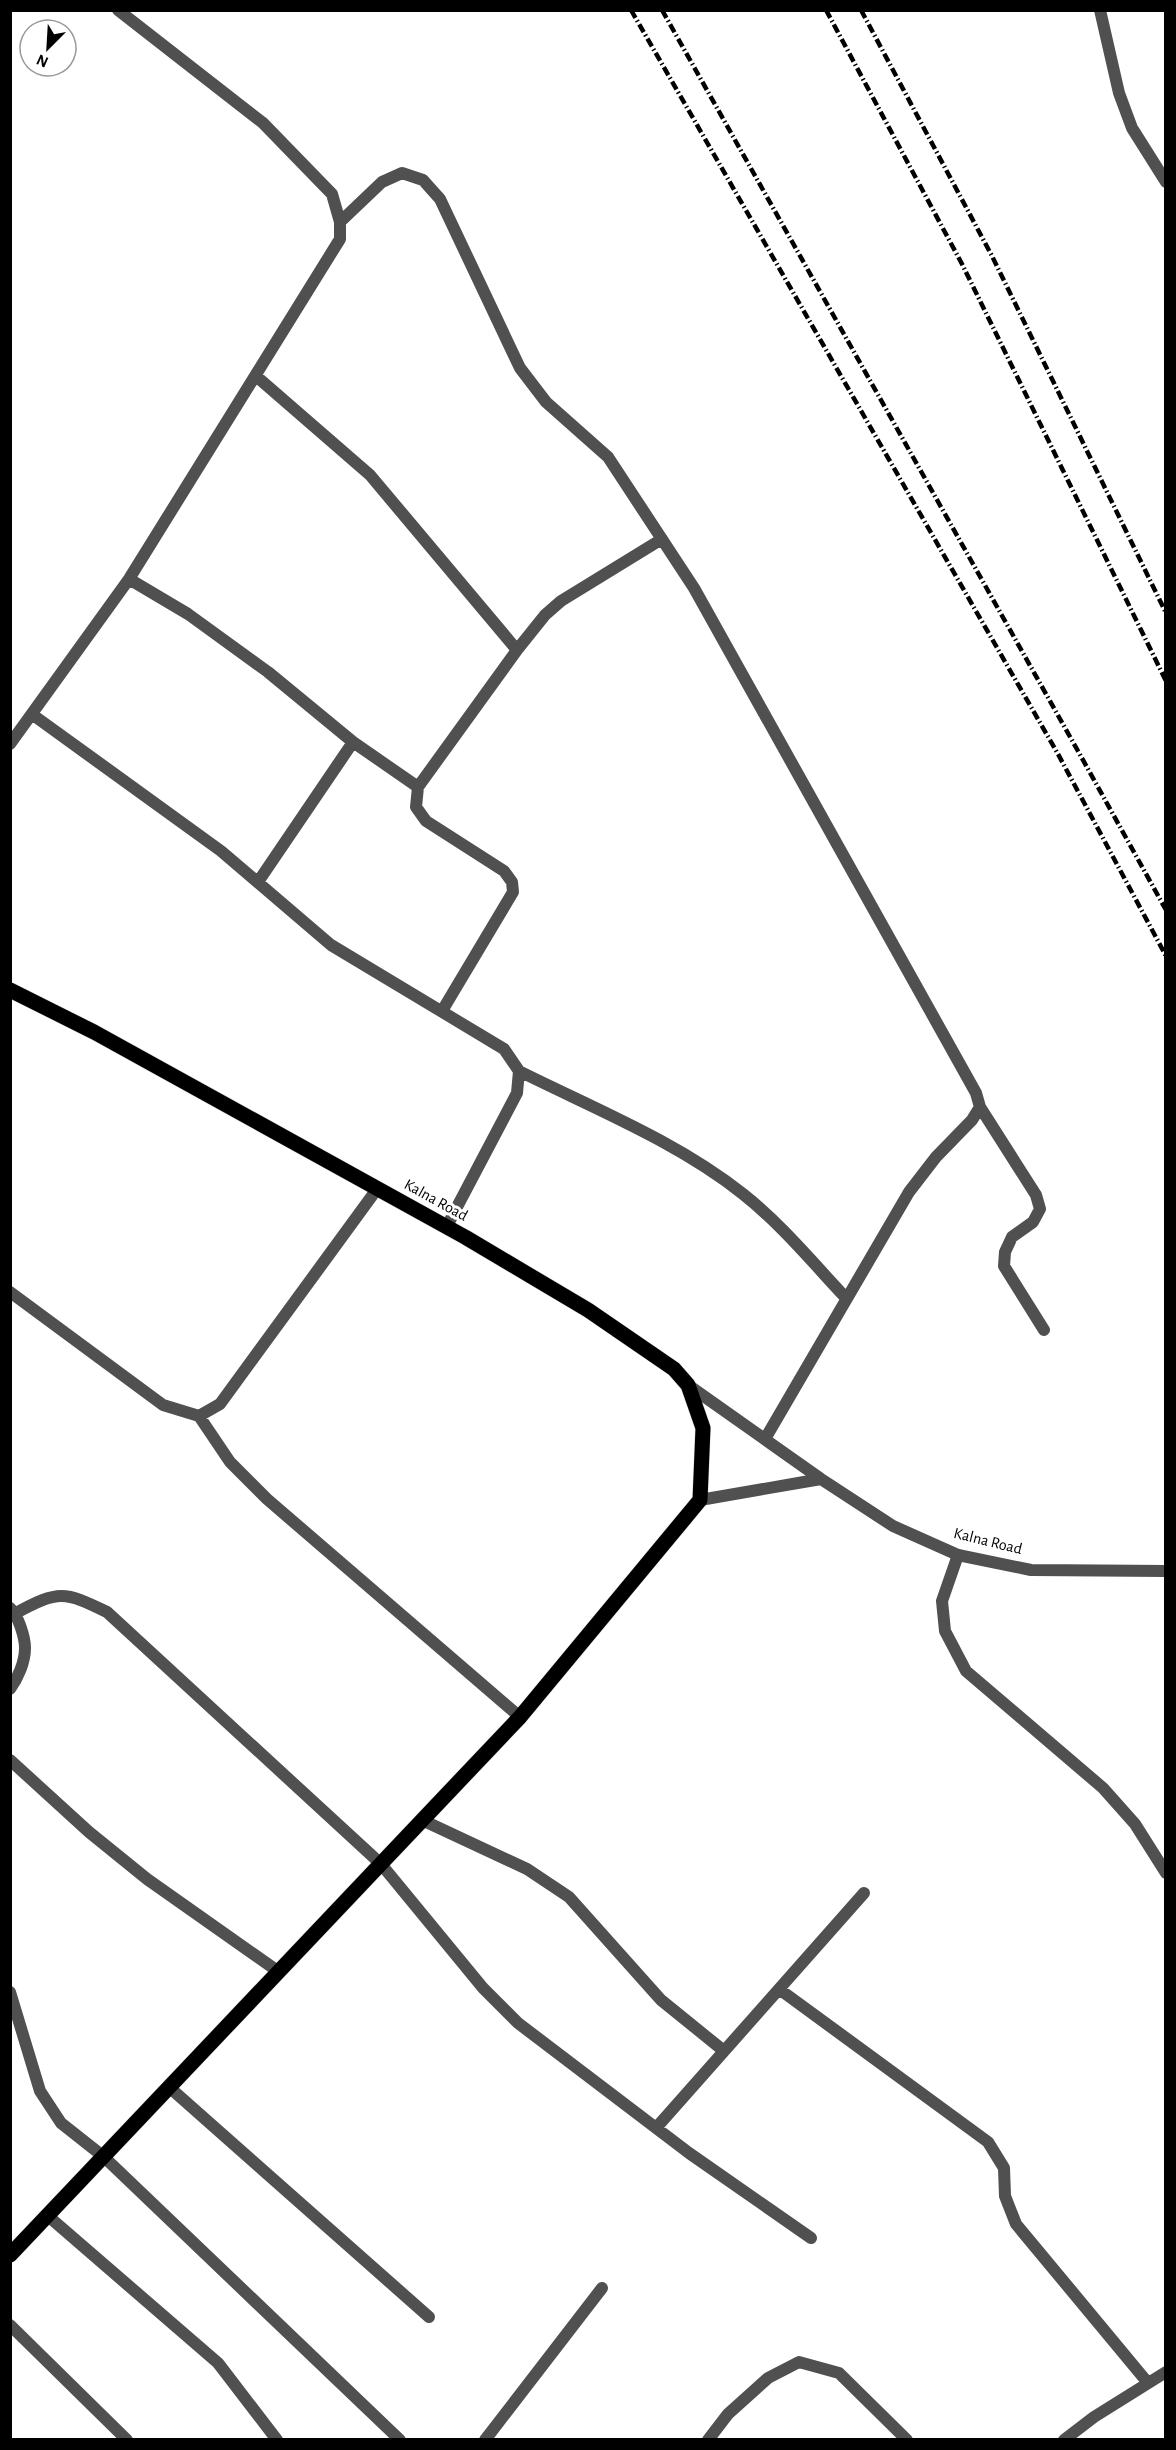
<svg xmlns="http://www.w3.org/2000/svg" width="1176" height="2450" font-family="'Alegreya Sans',sans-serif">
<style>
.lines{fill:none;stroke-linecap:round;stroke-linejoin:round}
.primary-casing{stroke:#dbdbdb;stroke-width:16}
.minor{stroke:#505050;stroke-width:12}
.tertiary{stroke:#505050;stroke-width:12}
.primary{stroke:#000;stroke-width:15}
.rail{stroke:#000;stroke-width:4.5;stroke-dasharray:9 3 1.5 3;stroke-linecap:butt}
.labels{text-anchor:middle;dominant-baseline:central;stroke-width:6;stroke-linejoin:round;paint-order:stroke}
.street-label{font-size:16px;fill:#000;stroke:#fff}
</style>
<rect width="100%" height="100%" fill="#fff"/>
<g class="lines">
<defs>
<path id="primary" d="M10,990L94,1032L465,1237L588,1310L674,1369L688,1385L703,1428L700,1500L520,1717L10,2255"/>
</defs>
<use href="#primary" class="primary-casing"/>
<path class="minor" d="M1100,10L1119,93L1132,128L1166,182
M340,222L382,182L402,173L423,180L440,199L520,368L546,402L608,457L694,588L976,1093L980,1107L972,1120L936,1157L909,1192L765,1439
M256,376L370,475L517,650
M129,579L188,614L268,672L353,742L418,787
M33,715L221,851L331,945L504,1049L519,1071L517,1093L447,1226
M10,744L129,579L340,239V222L332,194L263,123L118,10
M258,882L353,742
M442,1011L513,892L512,882L504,871L426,821L416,807L418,787L517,650L545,615L561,601L662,539
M519,1071C593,1108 678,1142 743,1194C781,1224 813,1263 846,1298
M980,1107L1036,1195L1040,1209L1033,1222L1012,1237L1005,1252L1004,1266L1044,1330
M10,1292L163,1405L199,1416L220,1404L377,1189
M199,1416L230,1462L267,1499L520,1717
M958,1555L942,1601L945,1631L966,1671L1103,1788L1135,1824L1166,1873
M10,1608C18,1615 25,1637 25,1648C25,1662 18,1678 10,1689
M16,1613C59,1590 64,1591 107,1612L381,1864L483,1988L518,2023L689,2153L811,2238
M10,1760L89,1832L147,1879L279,1972
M422,1820L527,1869L569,1897L661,2000L724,2051
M779,1989L988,2142L1004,2168L1005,2196L1016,2224L1148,2383
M10,1992L40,2091L61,2123L104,2157L400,2440
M169,2087L429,2317
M656,2128L864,1893
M48,2216L218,2363L277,2440
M10,2325L127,2440
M485,2440L602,2288
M708,2440L728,2414L768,2378L799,2362L839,2373L907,2440
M1064,2440L1094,2417L1166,2372"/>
<path class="tertiary" d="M688,1385L821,1479L893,1526L958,1555L1031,1570L1166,1571
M700,1500L821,1479"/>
<use href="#primary" class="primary"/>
<path class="rail" d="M631,10L1058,754L1166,956
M662,10L1078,751L1166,910
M826,10L962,264L1166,681
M861,10L992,256L1166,613"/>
</g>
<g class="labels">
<g class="street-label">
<text transform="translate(436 1200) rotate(29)">Kalna Road</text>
<text transform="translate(988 1541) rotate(14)">Kalna Road</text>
</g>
</g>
<rect width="1176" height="2450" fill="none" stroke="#000000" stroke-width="24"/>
<g transform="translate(48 48) rotate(204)"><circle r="28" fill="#ffffff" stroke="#999999" stroke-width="1.5"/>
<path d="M0-4.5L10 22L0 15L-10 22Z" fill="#000000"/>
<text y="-9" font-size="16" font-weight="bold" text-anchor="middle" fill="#000000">N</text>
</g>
</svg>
